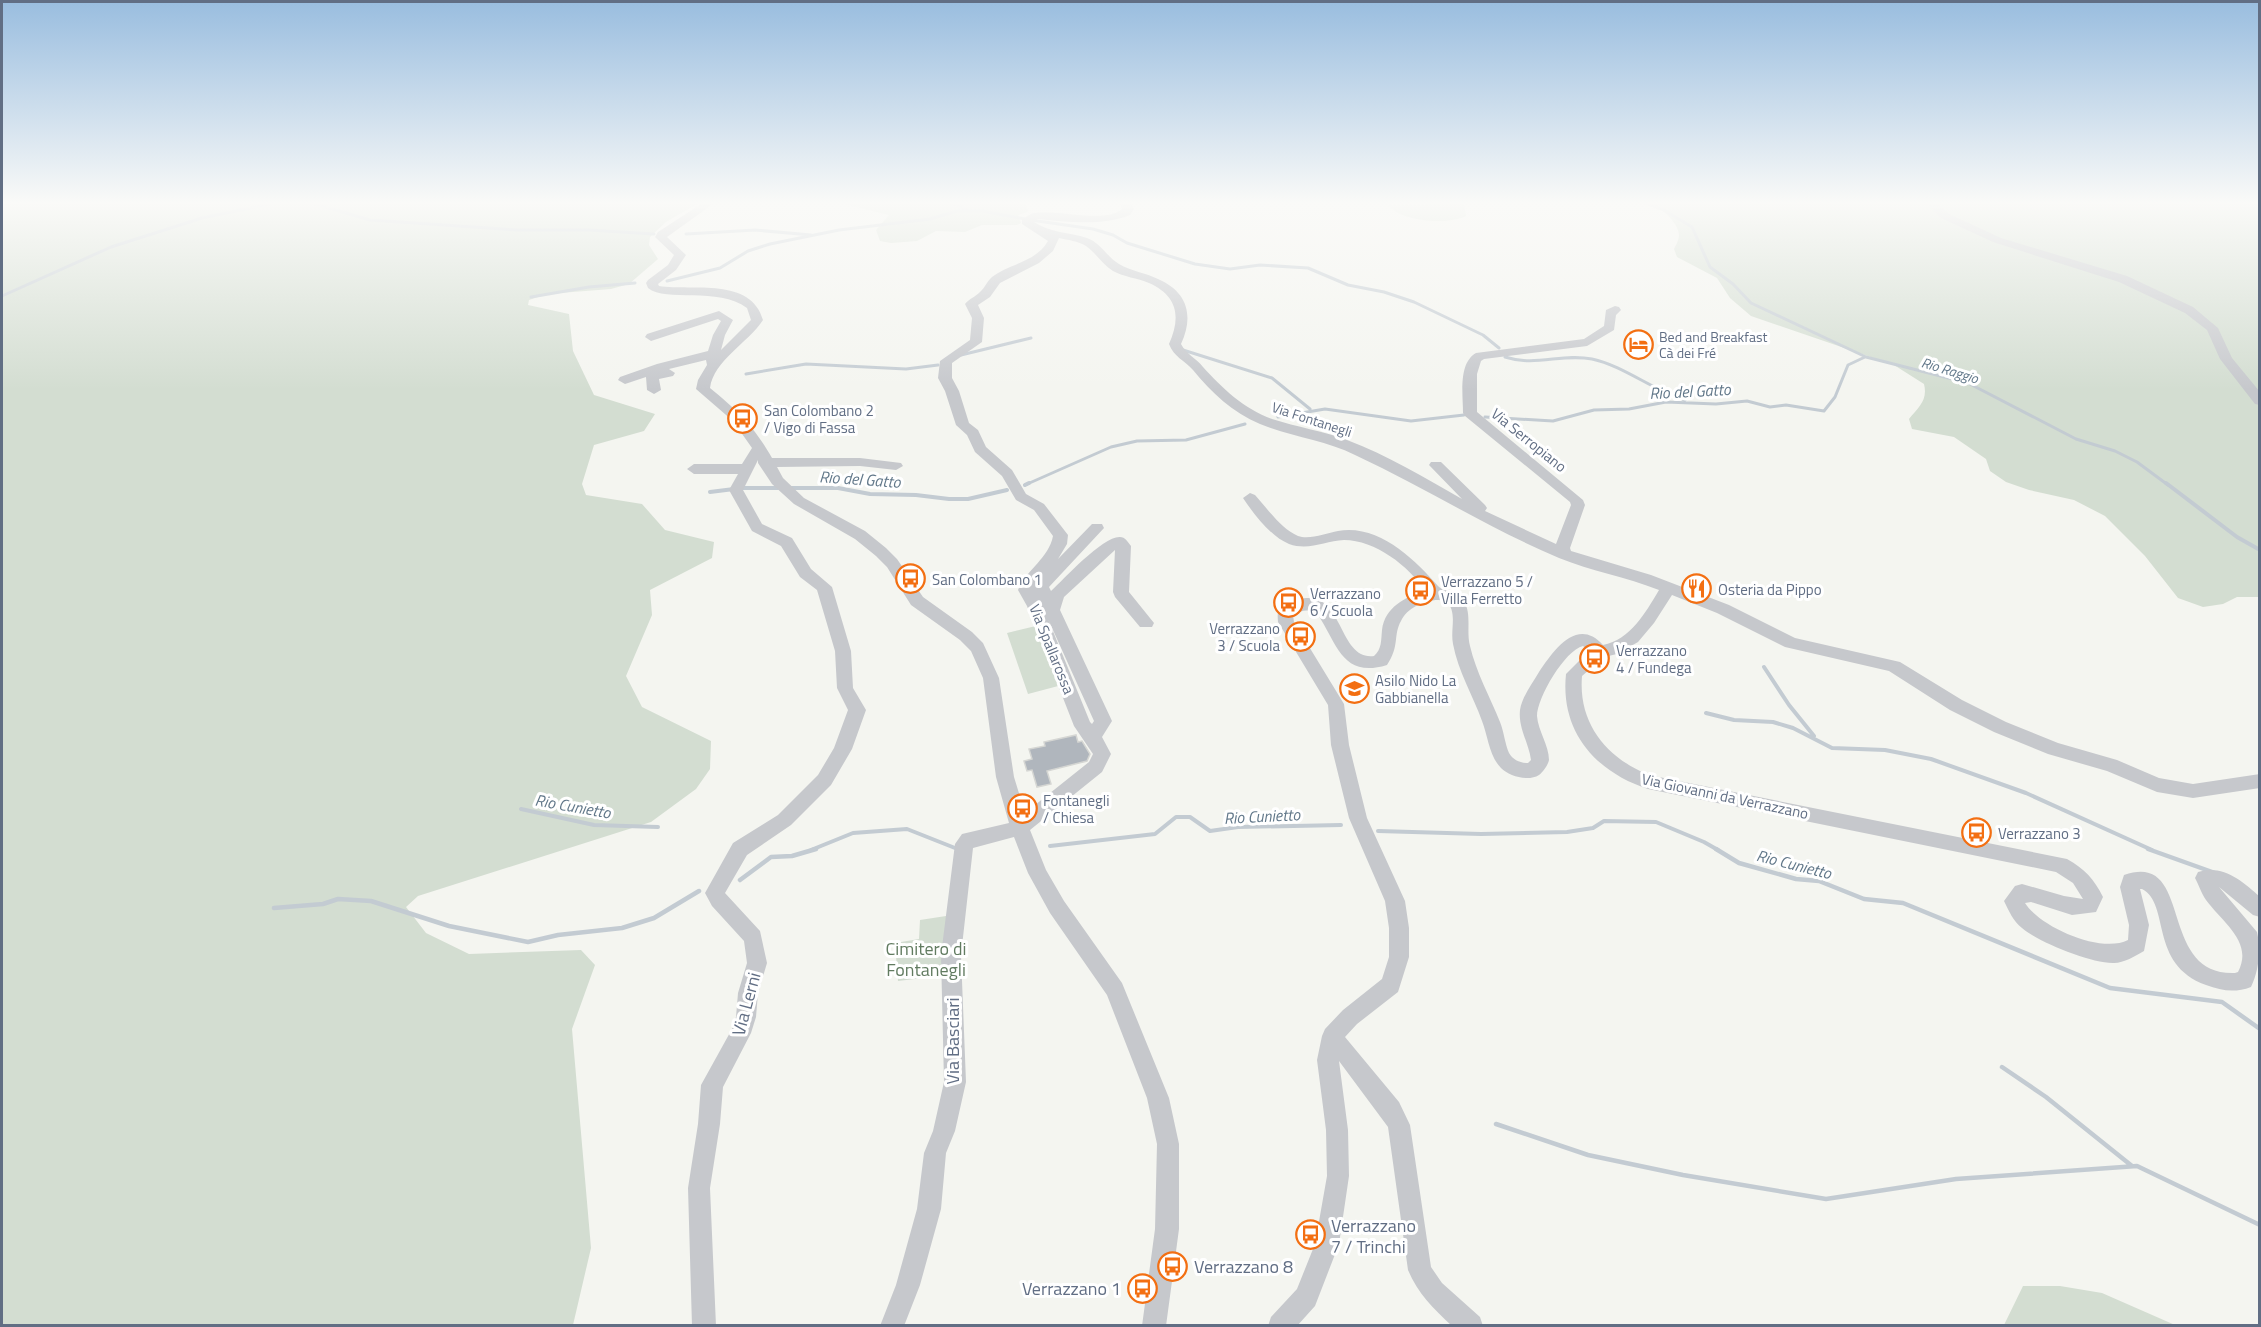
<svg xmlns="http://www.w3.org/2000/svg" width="2261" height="1327" font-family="'Titillium Web',sans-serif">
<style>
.green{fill:#d3ddd1}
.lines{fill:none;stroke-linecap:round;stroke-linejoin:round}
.stream-far2{stroke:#c3cbd2;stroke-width:3}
.stream-far1{stroke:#c3cbd2;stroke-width:4}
.stream{stroke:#c3cbd2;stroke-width:4.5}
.building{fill:#b0b6bd;stroke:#d5d6d3;stroke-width:1.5}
.minor{fill:#c6c8cc;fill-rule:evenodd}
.labels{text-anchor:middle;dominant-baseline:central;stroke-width:6;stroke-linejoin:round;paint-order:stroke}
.far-poi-label{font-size:14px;fill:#616e84;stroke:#fff;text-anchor:start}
.far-water-label{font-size:14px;font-style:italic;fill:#617789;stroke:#fff}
.far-street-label{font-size:14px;fill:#616e84;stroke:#fff}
.poi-label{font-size:15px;fill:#616e84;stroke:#fff;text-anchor:start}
.street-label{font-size:15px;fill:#616e84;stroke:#fff}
.water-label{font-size:16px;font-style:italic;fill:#617789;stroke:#fff}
.near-park-label{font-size:18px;fill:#617b60;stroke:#fff}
.near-street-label{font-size:18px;fill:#616e84;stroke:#fff}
.near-poi-label{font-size:18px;fill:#616e84;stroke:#fff;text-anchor:start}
</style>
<rect width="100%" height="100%" fill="#f4f5f0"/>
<path class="green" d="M2,204H697L666,222L650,237L649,245L658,259L629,284L611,289L547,294L529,300L528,305L569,314L573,351L594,395L655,414L644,431L594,445L582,484L586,495L642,504L665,530L714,542L712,558L650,590L652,615L626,676L642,707L711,741L710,769L696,789L651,822L418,896L406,907L426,933L469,954L581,950L595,965L572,1029L591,1248L573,1325H2Z
M844,204H1025L1028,210L1027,212L1018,215L1021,223L1017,225H982L965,232L936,231L917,241L891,243L880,241L876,230L889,215Z
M1464,204L1466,216C1448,225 1401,222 1388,205Z
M1653,204H2259V597H2237L2223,604L2203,607L2178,598L2145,556L2105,516L2074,500L2029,490L2006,482L1990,471L1986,459L1954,437L1912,429L1909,419C1919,407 1928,400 1924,384L1894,365L1751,316L1730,298L1717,278L1677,257L1674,249C1676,245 1679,240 1679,235C1679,224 1662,208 1653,204Z
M1040,625L1062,685L1028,694L1007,633Z
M946,916L947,975L898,981L895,943L919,939L920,920Z
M2023,1286H2060L2102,1293L2175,1325H2004Z"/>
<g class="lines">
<path class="stream-far2" d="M315,204L370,220L517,230H589L654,234
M954,204L968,210
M1648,204L1662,209L1692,227L1710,267L1733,284L1751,303L1866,357L1968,383L2076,439L2115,451L2137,462L2168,485
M1031,220L1093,229L1113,235L1127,243L1195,264L1230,269L1260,265L1308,268L1348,285L1384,292L1414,302L1483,335L1499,348
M686,234L755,230L811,235
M667,281L720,268L748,251L770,244L839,230L930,219L957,211H983L1025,219
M2,296L111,247L202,218L270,204
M531,297L589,287L635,283
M1183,350L1272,378L1310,409
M961,355L1031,338
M1505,357C1536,367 1562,353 1592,359C1624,366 1652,390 1685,400
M746,374L806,364L906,369L938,365
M1278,417L1325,409L1411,421L1464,415
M1485,417L1553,421L1594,410L1629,409L1666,402L1716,404L1747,401L1770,407L1786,405L1824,411L1835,397L1848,365L1865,357
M1025,485L1111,447L1137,441L1186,440L1245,424"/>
<path class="stream-far1" d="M2166,483L2237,537L2260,550
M1025,485L1029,483
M741,488H778
M789,488H838L870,494L916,495L949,499H968L1007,490
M710,492L734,489
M1764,667L1789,705L1814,736
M1706,713L1734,720L1773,722L1793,728L1832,748L1885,750L1931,759L2026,793L2152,850
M521,809L594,825L658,827
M1378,831L1481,834L1567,832L1593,828L1604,821L1656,822L1704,842L1718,850
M1050,846L1155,834L1176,817H1190L1210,831L1238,827L1341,825
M811,850L853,833L907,829L955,848"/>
<path class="stream" d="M1716,849L1739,863L1796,879L1819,881L1864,899L1903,903L2110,988L2222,1002L2260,1029
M2148,849L2215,873
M740,880L771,857L792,856L816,849
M274,908L323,904L338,899L371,901L449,926L528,942L558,935L622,928L654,918L699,891
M2002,1067L2046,1097L2132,1166
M1496,1124L1588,1155L1683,1175L1826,1199L1956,1179L2137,1166L2260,1225"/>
</g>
<path class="building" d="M1076,735L1078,742L1082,741L1090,754L1087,761L1047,771L1051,784L1037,787L1032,770L1027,771L1024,761L1032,759L1029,749L1045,746L1044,742Z"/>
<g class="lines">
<path class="minor" d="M701,204H713L667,237L686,255L676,270L658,284L659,286C693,291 751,277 763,320C748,343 714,360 710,388C739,412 753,425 772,458H860L901,463L903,466L896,470L860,466L777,467L783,478L804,498L865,531L886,548L897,559L923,597L972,632L983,643L999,678L1014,777L1025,813L1089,762L1093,754L1074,726L1027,606L1018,590C1027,569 1049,558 1053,536L1034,510L1016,500L1002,476L975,452L967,435L956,425L945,391L938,378L940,361L970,340L972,318L965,304C969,299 975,297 980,292C985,288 987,281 992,277C1010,263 1035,263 1048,241L1022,224V220C1026,217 1030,214 1034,213C1056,209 1105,224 1122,209L1120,204H1131L1134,209L1130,215C1102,226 1068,222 1038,219L1034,222C1050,233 1069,232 1087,238C1101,243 1107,257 1119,264C1131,271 1146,273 1158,279C1188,292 1194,316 1181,344C1186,354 1196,358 1203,367C1222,388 1244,409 1272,419C1297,427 1323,431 1347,440C1387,455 1425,478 1462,499L1429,465L1431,462H1441L1485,505L1487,508L1485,511L1556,544L1571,505L1570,502L1465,416L1463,413C1463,395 1458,363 1476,353L1584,339L1604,326L1606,310L1615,306L1619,307L1621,310L1616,315L1614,330L1587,346L1484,359L1481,361L1477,374V412L1583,500L1585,505L1570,548L1571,551L1651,575L1729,605L1795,638L1900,662L1962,700L2006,722L2058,743L2117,760L2159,778L2193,784L2260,774V788L2193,798L2157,792L2107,771L2048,754L1994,732L1950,710L1889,671L1785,647L1717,613L1672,595L1654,623L1638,642L1617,654L1604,657L1582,676C1578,724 1607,758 1649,775L2067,859C2085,869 2094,879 2103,897L2096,912L2072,915L2031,902L2025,903C2040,927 2101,954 2128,940L2129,925L2120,887L2124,875C2195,850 2156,976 2235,973L2238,972C2254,942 2222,922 2206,900C2201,893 2199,885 2195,878L2198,872C2222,864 2243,881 2260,897V917L2253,915L2219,887L2257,932C2261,949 2259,971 2251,987C2235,993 2222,991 2206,985C2148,964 2171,904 2142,889H2140L2149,925L2144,951C2135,956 2124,963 2114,963C2092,964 2038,942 2022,928C2013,921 2009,911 2004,901L2015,886L2022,884L2064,896L2083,899L2073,883L2056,872L1648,789C1596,772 1560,732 1566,674L1589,651L1583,646C1565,650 1537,698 1537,716C1538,731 1549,745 1549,760C1548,765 1543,772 1539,775C1528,782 1509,776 1501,768C1489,756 1488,736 1482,721C1473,696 1458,671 1453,644C1450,629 1458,612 1446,601C1431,597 1408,606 1401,621C1393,635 1400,646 1387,665C1342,679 1337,643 1318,615C1308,608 1303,610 1293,615L1294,622L1344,704L1349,745L1367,818L1405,901L1409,928V957L1398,992L1357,1024L1345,1037L1399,1102L1410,1125L1431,1267L1442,1283L1480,1317L1483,1326H1452C1433,1308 1418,1294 1408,1270L1388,1127L1339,1061L1348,1130L1349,1176L1339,1244L1315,1306L1297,1326H1268L1271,1317L1297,1289L1315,1244L1327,1176L1326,1130L1317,1060L1322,1036L1325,1029L1343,1010L1382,979L1389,957V928L1385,901L1349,818L1331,745L1328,705L1278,622C1277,611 1278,609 1287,604C1346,575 1334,661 1374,656C1382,649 1381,640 1382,630C1385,607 1405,597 1425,591C1409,566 1375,540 1344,540C1325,541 1309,551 1289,544C1271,537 1253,513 1243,498L1250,493L1255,495C1267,508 1281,529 1298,536C1310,540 1326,533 1338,531C1379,524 1414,559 1438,586C1445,593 1458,590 1464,601C1472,615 1466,631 1470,646C1476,672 1490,697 1500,722C1504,732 1505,744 1509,753C1513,760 1520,763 1528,763L1531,760C1529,743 1518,728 1520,710C1522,697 1532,684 1539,672C1553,651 1577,616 1603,645C1630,640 1646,612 1659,590C1626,577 1591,571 1559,558C1488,528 1424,487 1355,455C1325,440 1291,437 1260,424C1232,412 1212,393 1193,370C1184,360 1174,357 1169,344C1181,317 1178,296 1149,283C1137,278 1124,277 1113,271C1102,264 1096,253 1086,246C1078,241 1068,240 1059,238L1053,251L1039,263L1000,283L990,297L978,305L984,318L982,342L952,363V378L959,391L969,423L978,430L986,447L1012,470L1026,494L1044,504L1068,535L1067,544L1058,559L1092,524H1102L1104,528L1049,587L1051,591C1064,579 1103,536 1120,537C1125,537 1128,542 1131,546L1129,592L1154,623L1152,627H1140L1115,597L1113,592L1115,550L1064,597L1060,610L1112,721L1102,737L1111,754L1102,772L1030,830L1046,870L1064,901L1122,983L1169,1098L1179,1144V1229L1166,1326H1142L1155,1229L1157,1144L1147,1098L1107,995L1050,913L1028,873L1014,837L973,848L961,955L966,1082L955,1131L946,1153L941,1209L920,1285L904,1326H880L896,1285L917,1209L924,1153L933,1131L944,1082L941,955L955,844L962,834L1009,823L996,777L983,678L971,651L960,640L911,605L887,567L876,556L855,539L794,504L772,484L758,463V460L743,490L762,524L792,538L811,569L832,587L851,651L853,688L866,710L852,749L831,785L791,825L747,855L725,893L760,931L767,963L758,993L756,1017L751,1033L723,1087L720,1124L710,1188L716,1326H692L688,1188L698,1124L701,1085L732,1029L736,1017L738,993L747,963L744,941L712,906L705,893L733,843L778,815L818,775L834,748L848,710L837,688L835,651L817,590L800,577L781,546L752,531L729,490L738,474H694L687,469L694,464H742L752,448L733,421L696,389L698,380L707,365L706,360L669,369L675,373L673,376L659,379L661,390L654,394L647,390L646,377L625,384L618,380L620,377L657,364L708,351L713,335L721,321L718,319L651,341L645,337L647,334L719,311L733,320L725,335L721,350L751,320L747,308C718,286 666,303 648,288L646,283L648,280L668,265L674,255L655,237L658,232ZM1048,619L1094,721L1092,724L1090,722Z
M1927,204H1939L1949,214L2001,238L2127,276L2193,307L2218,328L2232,358L2260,392V405L2255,404L2220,359L2207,330L2185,313L2119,282L1993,242L1941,218Z"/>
</g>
<linearGradient id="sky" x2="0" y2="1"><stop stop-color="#99bddf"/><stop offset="0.52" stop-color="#fafaf8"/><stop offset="1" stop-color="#fafaf8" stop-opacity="0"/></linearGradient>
<rect width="2261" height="390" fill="url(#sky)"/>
<defs>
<symbol id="hotel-ring" viewBox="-11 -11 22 22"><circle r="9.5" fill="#fff" stroke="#f36f12" stroke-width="1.5"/><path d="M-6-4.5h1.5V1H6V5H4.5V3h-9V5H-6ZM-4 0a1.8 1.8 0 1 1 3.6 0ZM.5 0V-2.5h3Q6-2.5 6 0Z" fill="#f36f12"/></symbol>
<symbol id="bus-ring" viewBox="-11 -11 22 22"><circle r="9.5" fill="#fff" stroke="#f36f12" stroke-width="1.5"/><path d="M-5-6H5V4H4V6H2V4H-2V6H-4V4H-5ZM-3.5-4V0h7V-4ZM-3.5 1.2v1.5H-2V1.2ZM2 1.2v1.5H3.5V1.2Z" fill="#f36f12"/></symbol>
<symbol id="restaurant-ring" viewBox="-11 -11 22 22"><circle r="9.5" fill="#fff" stroke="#f36f12" stroke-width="1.5"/><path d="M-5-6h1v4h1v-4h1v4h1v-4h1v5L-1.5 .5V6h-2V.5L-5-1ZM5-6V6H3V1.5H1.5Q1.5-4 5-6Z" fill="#f36f12"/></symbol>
<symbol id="school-ring" viewBox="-11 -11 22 22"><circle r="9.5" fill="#fff" stroke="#f36f12" stroke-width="1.5"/><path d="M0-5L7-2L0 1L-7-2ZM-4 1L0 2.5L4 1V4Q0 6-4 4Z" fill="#f36f12"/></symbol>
</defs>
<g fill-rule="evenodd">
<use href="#hotel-ring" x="1622" y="328" width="33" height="33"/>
<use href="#bus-ring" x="726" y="402" width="33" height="33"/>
<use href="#bus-ring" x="894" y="562" width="33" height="33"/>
<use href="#restaurant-ring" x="1680" y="572" width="33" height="33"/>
<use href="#bus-ring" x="1404" y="574" width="33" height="33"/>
<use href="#bus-ring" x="1272" y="586" width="33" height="33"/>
<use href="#bus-ring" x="1284" y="620" width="33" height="33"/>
<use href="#bus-ring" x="1578" y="642" width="33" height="33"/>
<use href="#school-ring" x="1338" y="672" width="33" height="33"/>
<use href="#bus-ring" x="1006" y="792" width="33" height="33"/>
<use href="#bus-ring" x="1960" y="816" width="33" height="33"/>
<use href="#bus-ring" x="1294" y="1218" width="33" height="33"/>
<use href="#bus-ring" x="1156" y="1250" width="33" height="33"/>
<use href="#bus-ring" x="1126" y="1272" width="33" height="33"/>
</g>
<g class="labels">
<g class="far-poi-label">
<text x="1659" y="336">Bed and Breakfast<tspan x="1659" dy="16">Cà dei Fré</tspan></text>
</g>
<g class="far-water-label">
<text transform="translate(1950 370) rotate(17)">Rio Raggio</text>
</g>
<g class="far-street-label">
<text transform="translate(1312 419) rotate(18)">Via Fontanegli</text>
</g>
<g class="poi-label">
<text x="764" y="410">San Colombano 2<tspan x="764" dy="17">/ Vigo di Fassa</tspan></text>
<text x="932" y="579">San Colombano 1</text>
<text x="1441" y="581">Verrazzano 5 /<tspan x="1441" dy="17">Villa Ferretto</tspan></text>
<text x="1718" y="589">Osteria da Pippo</text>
<text x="1310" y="593">Verrazzano<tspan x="1310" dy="17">6 / Scuola</tspan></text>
<text x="1280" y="628" text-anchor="end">Verrazzano<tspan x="1280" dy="17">3 / Scuola</tspan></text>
<text x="1616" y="650">Verrazzano<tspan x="1616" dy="17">4 / Fundega</tspan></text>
<text x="1375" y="680">Asilo Nido La<tspan x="1375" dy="17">Gabbianella</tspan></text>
<text x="1043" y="800">Fontanegli<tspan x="1043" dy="17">/ Chiesa</tspan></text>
<text x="1998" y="833">Verrazzano 3</text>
</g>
<g class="street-label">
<text transform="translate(1529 440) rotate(39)">Via Serropiano</text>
<text transform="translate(1052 649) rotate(68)">Via Spallarossa</text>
<text transform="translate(1725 796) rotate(12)">Via Giovanni da Verrazzano</text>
</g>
<g class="water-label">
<text transform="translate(1690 391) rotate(-3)">Rio del Gatto</text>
<text transform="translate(860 479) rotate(4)">Rio del Gatto</text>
<text transform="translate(573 806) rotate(10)">Rio Cunietto</text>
<text transform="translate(1262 816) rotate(-3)">Rio Cunietto</text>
<text transform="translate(1794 864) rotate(14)">Rio Cunietto</text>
</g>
<g class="near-park-label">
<text x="926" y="948">Cimitero di<tspan x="926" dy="21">Fontanegli</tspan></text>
</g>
<g class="near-street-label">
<text transform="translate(746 1004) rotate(-75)">Via Lerni</text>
<text transform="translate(952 1041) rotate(-90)">Via Basciari</text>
</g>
<g class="near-poi-label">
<text x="1331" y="1225">Verrazzano<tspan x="1331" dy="21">7 / Trinchi</tspan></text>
<text x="1194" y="1266">Verrazzano 8</text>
<text x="1121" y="1288" text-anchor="end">Verrazzano 1</text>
</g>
</g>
<rect width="2261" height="1327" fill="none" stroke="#616e84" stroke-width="6"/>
</svg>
